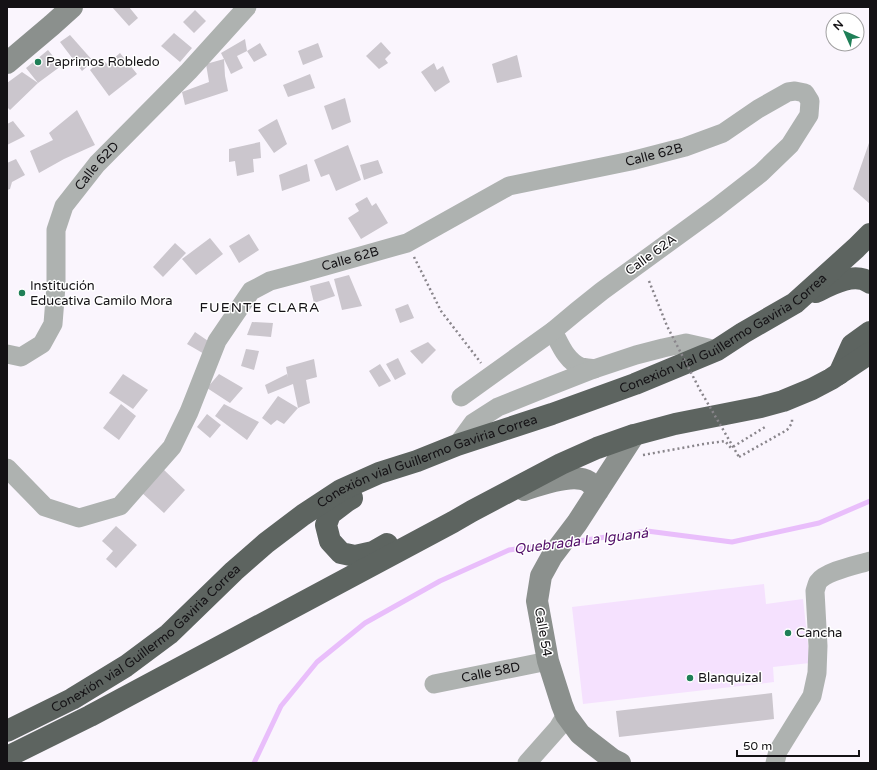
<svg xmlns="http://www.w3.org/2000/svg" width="877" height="770" font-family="'Varela Round',sans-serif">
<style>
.green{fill:#f5e1fe}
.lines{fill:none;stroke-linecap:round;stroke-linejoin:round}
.stream{stroke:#e9befb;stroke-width:5}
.building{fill:#cbc6cd}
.path{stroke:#89858b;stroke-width:2.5;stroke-dasharray:2 3;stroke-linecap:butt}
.street{stroke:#aeb2b0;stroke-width:19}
.secondary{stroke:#8b908d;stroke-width:22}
.highway{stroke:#5d6460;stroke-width:22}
.path-bridge{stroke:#89858b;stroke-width:2.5;stroke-dasharray:2 3;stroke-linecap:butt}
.poi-dot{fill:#1f7f57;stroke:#fff;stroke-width:1.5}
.labels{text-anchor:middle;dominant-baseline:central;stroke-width:3;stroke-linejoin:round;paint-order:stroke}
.poi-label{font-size:13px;fill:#141215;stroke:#fff;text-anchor:start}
.street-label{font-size:13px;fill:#141215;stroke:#fff}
.neighbourhood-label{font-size:14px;letter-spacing:1px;fill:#141215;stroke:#fff}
.water-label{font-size:14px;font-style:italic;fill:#520f68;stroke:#fff}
</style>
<rect width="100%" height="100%" fill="#faf5fd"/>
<path class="green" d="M764,584L766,604L803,599L810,663L773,667L774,682L583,704L572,607Z"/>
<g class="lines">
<path class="stream" d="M572,542L647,531L732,542L819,523L870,501
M254,763L281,706L317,662L365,623L440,581L509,550L552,544"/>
</g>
<path class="building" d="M112,7H129L138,18L129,26Z
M195,10L206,21L194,33L183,22Z
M174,33L192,48L180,62L161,46Z
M70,35L93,61L82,71L60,42Z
M245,39L247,51L260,43L267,55L254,62L247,51L237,56L243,68L231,74L224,59L225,76L228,91L185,105L182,92L209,82L206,64L224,59L221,53Z
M381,42L391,53L385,59L388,63L379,69L366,56Z
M318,43L323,57L303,65L298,51Z
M48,50L61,66L38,83L26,68Z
M120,53L137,74L109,96L90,70L102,59L107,64Z
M517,55L522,77L497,83L492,64Z
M434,63L437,70L443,66L450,82L435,92L421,72Z
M22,72L38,83L10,110L7,107V83Z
M310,74L315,88L288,97L283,85Z
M345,98L351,122L332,130L324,106Z
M77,110L95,145L64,159L39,173L30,151L53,140L49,133Z
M277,119L287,144L274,153L258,130Z
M13,121L25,136L7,145V124Z
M870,140V204L853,189Z
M260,142L261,158L253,159L254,172L237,176L235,161L229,162V149Z
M348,145L361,180L336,191L329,174L321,177L314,160Z
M16,159L25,175L12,182L10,189L7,190V163Z
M378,160L383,173L364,180L360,165Z
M307,164L310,181L282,191L279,175Z
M367,197L372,206L376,203L388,223L361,239L348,218L359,211L355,204Z
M249,234L259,250L239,263L229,246Z
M210,238L223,254L196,275L182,259Z
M175,243L186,253L163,277L153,267Z
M349,275L362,306L342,310L334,279Z
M329,281L335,296L314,303L310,286Z
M408,304L414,318L400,323L395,309Z
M252,322L273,323L271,337L247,335Z
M195,332L214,345L206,355L187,344Z
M428,342L436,350L422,364L410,351Z
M246,349L259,351L254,370L241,366Z
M398,358L406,374L395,380L386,364Z
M314,359L317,377L306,380L310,403L298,408L284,424L277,420L271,425L262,418L278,396L298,408L293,384L268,394L265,385L287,374L288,378L286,367Z
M380,364L391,381L379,387L369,371Z
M123,374L148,390L133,409L109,393Z
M219,374L243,388L230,403L207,388Z
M121,404L136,416L119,440L103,428Z
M224,404L259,422L247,440L215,416Z
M207,414L221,425L210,438L197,427Z
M163,469L185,490L164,513L141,492Z
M116,526L137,545L116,568L106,559L113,551L102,541Z
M772,693L774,719L619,737L616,711Z"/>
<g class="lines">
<path class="path" d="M414,257L441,311L481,363
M643,455L704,444L725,441L731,448L765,427
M739,457L787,430L792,423V419L791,418"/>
<g class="street">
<path d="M553,331C560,344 566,361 581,367C585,368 590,368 594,369"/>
<path id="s1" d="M7,354L21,357L42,344L53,324L56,286V230L64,206L97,164L189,71L247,7"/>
<path d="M457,445L473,423L498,407L548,387L594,369L636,355L663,348L686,343L717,350"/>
<path id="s2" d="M7,468L45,507L79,518L120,506L172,447L189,412L217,341L251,291L270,281L304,272L407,243L509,186L631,161L685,147L723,133L758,109L788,92L795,91L805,93L810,101L809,115L790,145L761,173L716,208L602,291L577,311L553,331L461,397"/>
<path id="s3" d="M434,684L548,661"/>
<path d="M527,763L558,728L566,715"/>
<path d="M775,763L778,751L812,696L817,673L818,646L815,591C816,588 817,584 818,582C826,571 857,565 870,561"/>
</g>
<path class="secondary" d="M7,63L52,25L72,7
M524,490C539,485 574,472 589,482C592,484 595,489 598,491
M620,763L612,759L590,742L580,734L566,715L562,705L548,661L537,601L541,576L552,556L577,523L634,435"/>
<g class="highway">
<path d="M816,292C830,285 855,271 870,283"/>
<path d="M839,374L852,345L870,332"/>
<path d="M352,498L347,501L330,514L326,525L330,541L341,553L355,556L373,552L387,544"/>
<path id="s4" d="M7,731L72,699L126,666L169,634L234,571L266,543L303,515L341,490L379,473L417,461L457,445L552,414L635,384L717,350L743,333L795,303L856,248L870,234"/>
<path d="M7,757L90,716L453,522L472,511L561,464L597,448L634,435L675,424L761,407L783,401L812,389L831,379L870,353"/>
</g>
<path class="path-bridge" d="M649,281L667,326L700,390L739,457"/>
</g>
<g class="poi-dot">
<circle cx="38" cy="62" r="4"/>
<circle cx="22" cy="293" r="4"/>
<circle cx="788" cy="633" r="4"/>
<circle cx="690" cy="678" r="4"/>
</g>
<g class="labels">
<g class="poi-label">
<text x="46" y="62">Paprimos Robledo</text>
<text x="30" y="286">Institución<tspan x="30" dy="15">Educativa Camilo Mora</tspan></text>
<text x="796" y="633">Cancha</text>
<text x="698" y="678">Blanquizal</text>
</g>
<g class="street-label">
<text stroke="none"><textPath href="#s2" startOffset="816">Calle 62B</textPath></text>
<text stroke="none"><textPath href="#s1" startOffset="233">Calle 62D</textPath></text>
<text transform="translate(651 255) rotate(-36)">Calle 62A</text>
<text stroke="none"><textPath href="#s2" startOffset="492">Calle 62B</textPath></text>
<text stroke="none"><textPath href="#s4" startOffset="829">Conexión vial Guillermo Gaviria Correa</textPath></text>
<text stroke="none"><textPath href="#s4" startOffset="505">Conexión vial Guillermo Gaviria Correa</textPath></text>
<text transform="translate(543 632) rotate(80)">Calle 54</text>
<text stroke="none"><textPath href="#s4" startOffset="168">Conexión vial Guillermo Gaviria Correa</textPath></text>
<text stroke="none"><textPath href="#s3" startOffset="58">Calle 58D</textPath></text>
</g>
<g class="neighbourhood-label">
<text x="260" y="307">FUENTE CLARA</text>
</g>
<g class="water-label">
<text transform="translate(581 541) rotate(-7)">Quebrada La Iguaná</text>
</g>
</g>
<rect width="877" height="770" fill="none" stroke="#141215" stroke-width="16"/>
<g transform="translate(845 32) rotate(315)"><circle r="19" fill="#ffffff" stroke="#a1a0a1"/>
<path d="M0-3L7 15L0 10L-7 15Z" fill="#1f7f57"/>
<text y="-6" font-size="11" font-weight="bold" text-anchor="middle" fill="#141215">N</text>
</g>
<path d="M737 750v6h122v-6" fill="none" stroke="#141215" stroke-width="2"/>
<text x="743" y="750" font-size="12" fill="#141215" stroke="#ffffff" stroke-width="3" paint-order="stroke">50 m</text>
</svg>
